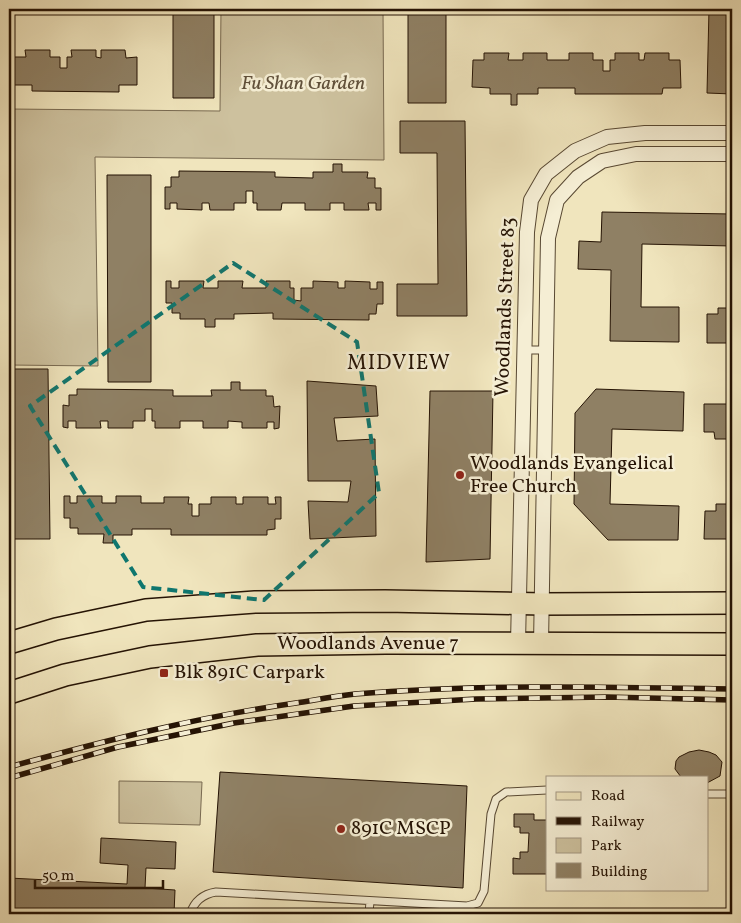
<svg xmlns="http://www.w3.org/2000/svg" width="741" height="923" font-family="Vollkorn,serif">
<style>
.green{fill:#cdc19e;stroke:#796a51}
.building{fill:#8f8064;stroke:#251304}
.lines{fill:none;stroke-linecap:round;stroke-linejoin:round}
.service-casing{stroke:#584832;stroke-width:9}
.minor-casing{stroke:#584832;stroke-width:16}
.primary-casing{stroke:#251304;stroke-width:24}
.service{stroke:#f5eed4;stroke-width:7}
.minor{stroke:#f5eed4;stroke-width:14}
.primary{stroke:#f0e5bd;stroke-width:21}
.rail-casing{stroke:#251304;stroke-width:5.5}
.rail{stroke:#f5eed4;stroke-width:4;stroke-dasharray:11;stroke-linecap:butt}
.marked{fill:none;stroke:#0f766e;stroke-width:4;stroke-dasharray:10 6;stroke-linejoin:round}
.poi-dot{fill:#8f2418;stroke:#f5eed4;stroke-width:2}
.labels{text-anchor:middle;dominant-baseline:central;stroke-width:5;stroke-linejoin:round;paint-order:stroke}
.park-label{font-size:20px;font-style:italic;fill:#60503a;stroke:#f5eed4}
.street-label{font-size:20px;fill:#251304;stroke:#f5eed4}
.poi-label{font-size:20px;fill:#251304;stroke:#f5eed4;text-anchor:start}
.neighbourhood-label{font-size:21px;letter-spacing:1px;fill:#251304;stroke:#f5eed4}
</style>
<rect width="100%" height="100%" fill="#f0e5bd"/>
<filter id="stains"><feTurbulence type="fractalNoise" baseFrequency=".004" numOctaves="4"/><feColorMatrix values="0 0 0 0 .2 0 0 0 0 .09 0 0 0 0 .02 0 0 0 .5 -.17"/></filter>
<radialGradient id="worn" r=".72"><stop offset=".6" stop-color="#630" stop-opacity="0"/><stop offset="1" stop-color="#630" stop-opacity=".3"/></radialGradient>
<path class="green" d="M221,9H383L384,160L95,157L98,366L9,365V109L220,111Z
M119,781L202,782L200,825L119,823Z"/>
<path class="building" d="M173,9H214V98H173Z
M408,9H446V103H408Z
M709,9H732V94L707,93Z
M25,50H50V57H60V68H67V57H72L71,50H96V57L101,58V50H125L126,58L137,57V85H119V92L32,91V85H9V57H26Z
M484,53H509L508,60H523V53H547V60H569V53H593V60H603V71H610V60H615V53H639V60H644L645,53H669V60H680L681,88H663L662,94H575V88H538V94H517V105H511V94H490V88L472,87L473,60H484Z
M400,121H465L467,316H397V284H438L437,153H400Z
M333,164H342V172H368L367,178H375V188H381V210H376V203H368L369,210H344V203H330V210H305V203H282L281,210H257V203H253V191H246V203H234V210H210L209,203H202V210L177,209V203H170V209H165V187H171V177H179V171L275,172V177L313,178V172H333Z
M107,175H151V382H108Z
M602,212L732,214V246L642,244L641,307H679V342L610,341L611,270L578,269L579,241L601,242Z
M166,281H171V288H179V281H204L203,288H218V281H243L242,288H266V281H290V288H294V300L301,301V288H313V281L338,282V288H345V281L370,282V289H377V282H383V304H377L376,314H369V320L273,319V313L234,314V319H215V327H205V319H180V313H172V303H166Z
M718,308H732V343H707V314H718Z
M9,369H48L50,539H11Z
M307,381L376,386L378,416L334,418L337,441L375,439L376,536L310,539L308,501L348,502L351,481H308Z
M231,382H240V390H266V396H273L274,407L280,406L279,428L274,429V422H267V428H242V422L228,421V428H203V421H180V428H155V421H152V409H145V421H133V428H108V421H100L101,428H76V421H68V428L63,427V405L69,406V395H77V389L173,390V396H212L211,390H231Z
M596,389L684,392L683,431L612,429L610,504L679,506L678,540H608L574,504L575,413Z
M430,391H493L490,559L426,562Z
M704,404H732V439H715L714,432H704Z
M64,496H70V503H77V496H102V503H116V496H141V503H164V497H189L188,504H192V516H199V504H211V497H236V504H243V497H268V504H276L275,497H281V519H275V529L267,530V535H171V529H132V535H113V543H103L104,534H78V528H70V518H64Z
M716,504H732V539H704L705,511H716Z
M699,750L709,752L716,755L722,762L720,776L707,783V777H681L675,769L676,761L679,757L689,752Z
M220,772L467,786L463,888L213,872Z
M514,814H534V820H547V874H513V858L520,859V852H528L529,833H520V827H514Z
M101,838L176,842L175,869L146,868L145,888L175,890L174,914H112L16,909L15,914H9V878L127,884L128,865L100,863Z"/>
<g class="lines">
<defs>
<path id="service" d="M524,350H545
M707,794H732
M190,914C194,902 203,894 216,892L467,906L478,903L484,891L491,814L496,799L506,792L547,790
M369,914L370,901"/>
<path id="minor" d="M518,643L527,232L531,200L546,174L575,151L607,137L645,133H732
M541,644L548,238L557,200L578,177L602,161L636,154H732"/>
<path id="primary" d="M9,643L56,629L146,610L255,602L385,601L543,604L732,603
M9,693L65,675L150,657L257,645L386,643L732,644"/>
</defs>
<use href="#service" class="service-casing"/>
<use href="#minor" class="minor-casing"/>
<use href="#primary" class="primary-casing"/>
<use href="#service" class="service"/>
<use href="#minor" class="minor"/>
<use href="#primary" class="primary"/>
<defs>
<path id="rail" d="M9,767C104,741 197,717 296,703C315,700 335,696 355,694C481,684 607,687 732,689
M9,778L118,747L234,723L354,706L476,699L607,697L732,700"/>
</defs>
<use href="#rail" class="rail-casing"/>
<use href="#rail" class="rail"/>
</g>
<path class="marked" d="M233,263L357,342L379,493L264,600L143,587L30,406Z"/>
<g class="poi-dot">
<circle cx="460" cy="475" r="5"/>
<rect x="159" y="668" width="10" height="10" rx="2.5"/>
<circle cx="341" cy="829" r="5"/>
</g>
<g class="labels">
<g class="park-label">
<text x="303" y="84">Fu Shan Garden</text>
</g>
<g class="street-label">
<text transform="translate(506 307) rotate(-88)">Woodlands Street 83</text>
<text x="368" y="644">Woodlands Avenue 7</text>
</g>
<g class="poi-label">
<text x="470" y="464">Woodlands Evangelical<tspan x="470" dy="23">Free Church</tspan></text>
<text x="174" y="673">Blk 891C Carpark</text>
<text x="351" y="829">891C MSCP</text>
</g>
<g class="neighbourhood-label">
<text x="399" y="363">MIDVIEW</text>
</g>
</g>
<rect width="741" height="923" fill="none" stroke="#f0e5bd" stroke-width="30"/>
<rect x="10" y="10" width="721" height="903" fill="none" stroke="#251304" stroke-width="2.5"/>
<rect x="15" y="15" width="711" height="893" fill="none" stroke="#251304"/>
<rect x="546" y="776" width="162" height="115" fill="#f5eed4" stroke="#a29681"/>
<rect x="556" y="792" width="25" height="8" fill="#f0e5bd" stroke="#a29681"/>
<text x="591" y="800" font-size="15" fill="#251304">Road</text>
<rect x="556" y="817" width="25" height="8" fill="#251304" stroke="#a29681"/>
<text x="591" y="826" font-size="15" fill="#251304">Railway</text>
<rect x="556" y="838" width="25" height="15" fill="#cdc19e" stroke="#a29681"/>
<text x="591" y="850" font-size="15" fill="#251304">Park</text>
<rect x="556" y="863" width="25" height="15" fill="#8f8064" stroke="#a29681"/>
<text x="591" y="876" font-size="15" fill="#251304">Building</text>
<path d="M35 880v8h128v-8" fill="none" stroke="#251304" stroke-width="2.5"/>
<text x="42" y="880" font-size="15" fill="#251304" stroke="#f5eed4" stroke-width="4" paint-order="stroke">50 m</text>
<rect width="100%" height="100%" filter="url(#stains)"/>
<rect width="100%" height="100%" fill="url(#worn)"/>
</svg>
